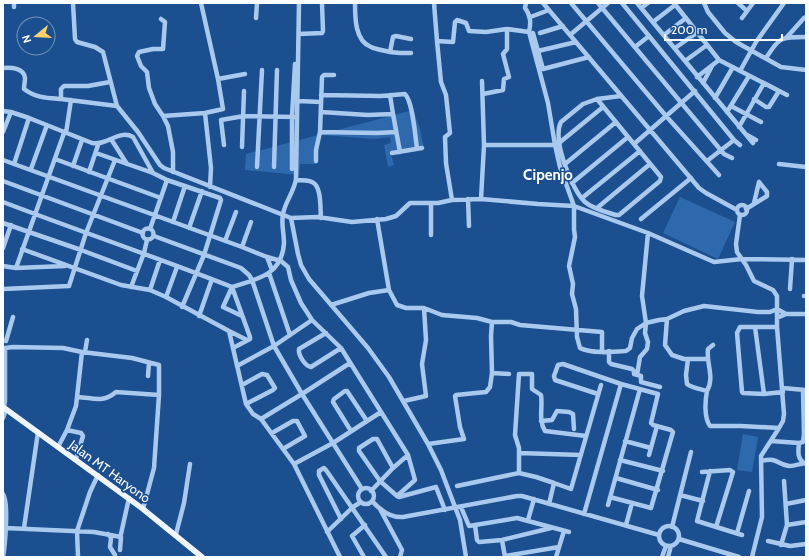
<svg xmlns="http://www.w3.org/2000/svg" width="809" height="560" font-family="Cabin,sans-serif">
<style>
.green{fill:#2e69ad}
.lines{fill:none;stroke-linecap:round;stroke-linejoin:round}
.minor{stroke:#a9c9ee;stroke-width:4.5}
.major{stroke:#f0f6ff;stroke-width:5.5}
.labels{text-anchor:middle;dominant-baseline:central;stroke-width:3.5;stroke-linejoin:round;paint-order:stroke}
.street-label{font-size:13px;fill:#fff;stroke:#1b4f8f}
.quarter-label{font-size:15px;font-weight:bold;fill:#fff;stroke:#1b4f8f}
</style>
<rect width="100%" height="100%" fill="#1b4f8f"/>
<path class="green" d="M413,110L420,129L424,148L391,154L394,165L388,167L384,145L391,143L390,137L374,139L320,135L317,164H300L299,175L245,170L246,154Z
M680,197L735,222L718,259L663,233Z
M743,434L758,437L752,472L737,470Z"/>
<g class="lines">
<path class="minor" d="M14,3V7
M73,3L75,39L77,42L95,47L103,52L117,106L138,132L160,165L164,168L291,218L318,217L352,222L386,219L396,216L410,203H438L452,200L481,199L538,204L574,206L648,233L714,262L742,259L806,260
M355,3C355,18 355,41 371,47C377,50 384,50 390,52L393,37L396,36L411,39
M434,3L437,41L453,42L455,22L457,20L466,23L469,31L486,32L507,29L529,32
M526,3L525,8C531,16 531,23 529,32L548,103L555,145L560,167L574,206V229L575,237L569,266L573,284L572,294L576,309L577,337L580,348C591,354 613,352 626,351L630,348L632,338L637,329L646,323L659,320L667,319L684,311L704,306L758,312H770L777,309L786,314
M543,3L699,188L706,193L737,210
M571,3L666,116L719,175
M598,3L724,154L732,158
M622,3L734,140L740,145
M637,3L753,143
M674,3L719,60L787,95
M704,3L708,12L725,33L736,42L781,67L806,70
M738,3L747,11
M641,8L648,3
M533,16L549,10
M256,18L257,3
M742,18L753,3
M161,19L165,22L163,49H153L139,52L137,56L141,66L147,72L149,88L155,104L163,116L168,126L173,152V172
M653,22L675,5
M533,33L543,69L589,57
M540,33L563,26
M299,34L322,33L323,31L322,3
M570,35L608,3
M664,35L686,18
M787,37L804,18L806,17
M437,41L441,82L446,95L450,133L445,137L446,163L452,200
M635,47L649,36
M675,48L698,32
M538,51L576,42
M390,52L400,53H411
M766,58C780,37 780,37 806,37
M685,61L707,45
M3,68C11,67 24,68 25,78C25,82 24,85 24,89C36,98 47,98 61,99
M740,71L756,42L784,3
M697,77L719,60
M218,79L245,74
M110,82L88,86H64L61,89V99L117,106
M703,83L712,66
M483,94L503,90L504,79L509,77L503,54L507,49V29
M321,95L381,96L405,94C413,102 415,136 417,148
M715,98L733,67
M597,99L661,177L660,181L619,215H616C606,212 593,209 585,202C571,189 552,139 561,122L583,104L597,99L621,96
M754,99L766,107H769L779,91
M298,101L321,102
M731,106L761,122
M3,111L11,112L29,118L92,143C107,146 119,129 133,137L153,173
M321,112L368,115L393,114L390,95
M727,112L749,76
M205,113L211,168L210,187
M393,114L400,152
M163,116L205,113L223,109L218,79L201,3
M739,127L764,83
M3,132L11,112
M320,132L322,77L324,75H334
M66,133L71,100
M747,135L756,140
M111,139L127,164
M559,143L603,107
M634,144L695,91
M224,145L221,120L244,116L294,117
M484,145H555
M242,147L244,91
M96,153L153,173L167,180L220,198L221,200L204,255L182,307
M392,153L422,148
M55,159L161,198
M3,160L242,247L267,257L281,261L288,267L291,280L301,303L312,320L341,348L408,455L415,480L397,496
M316,161V150L320,132L377,133L396,132
M707,161L734,140
M14,164L29,118
M565,164L616,122
M779,164L806,167
M73,166L82,140
M257,167L262,70
M274,167L277,70
M31,169L47,125
M292,169V117L295,64
M89,172L98,145
M296,180C301,180 308,180 312,182C322,186 320,209 321,218
M3,181L143,233
M572,183L628,137
M582,198L640,151
M468,199L469,226
M481,199L484,145L482,81
M3,202C79,231 156,257 232,287L250,337V339L233,348
M737 210a5 5 0 1 1 10 0a5 5 0 1 1-10 0Z
M597,208L650,164
M746,209L767,196V192L759,182L754,203
M740,215L736,244L737,252L746,265L754,281L773,290L777,296V327L784,414L783,421L779,428L761,456L762,517L752,557
M291,218L298,254L301,265L309,279L368,348L389,377L428,444L441,470L460,520L466,557
M377,219L389,290L397,305L406,308H424L442,315L477,318L492,322H511L520,325L602,332V352
M641,219L691,178
M173,222L185,186
M3,223L81,250L137,271
M189,228L202,191
M142.5 234a5.5 5.5 0 1 1 11 0a5.5 5.5 0 1 1-11 0Z
M150,229L167,180
M431,235V203
M154,236L241,268L249,275L252,280L274,346L302,394L362,489
M225,241L236,212
M242,247L251,222
M3,248L11,225
M22,249L121,285L150,290L166,297L229,331L246,404L253,414L261,419L294,464L340,557
M267,257L272,270
M3,266L16,268L65,266
M16,268L64,133
M269,273L290,335
M131,287L144,253L147,240
M3,289L69,286L86,233L115,160
M790,289L792,259
M150,290L160,260
M804,296H806
M166,297L177,267
M331,305L369,293L389,290
M199,316L212,279
M242,316L223,307L232,287C258,279 282,275 284,243C284,233 281,223 283,214C285,202 294,192 296,179L299,3
M777,318L786,314H806
M667,319L665,345L672,355L684,359H708
M755,327L764,394L783,392
M229,331L247,340
M326,333L299,349C298,355 305,366 311,367L341,348
M6,341L13,317
M609,351V362L611,364L632,369L634,371V374L641,376V382L660,387
M85,352L87,340
M688,359L686,375L687,384C692,388 701,389 707,391C705,401 704,418 710,426H741L779,428
M237,366L274,346L312,320
M492,373L509,374
M637,375L640,357L647,349L648,342L645,333L646,323L642,296L648,233
M148,376L149,363
M242,385L262,374L267,375L275,388L273,390L246,404
M783,388L805,390
M707,391C715,377 706,364 708,349L713,345
M598,394L555,380L554,376L558,365L563,364L621,384L658,394L651,423L653,425L671,430L673,432L651,508L610,497
M764,394L743,393L742,392L737,333L740,327H777
M78,397C94,398 103,403 116,392L159,395
M404,401L426,396L422,364L426,340L424,308
M4,407L5,401V348L13,347L63,348L82,352L132,358L159,365V395L154,468L143,509
M3,418L6,409
M261,419L302,394L350,363
M541,421L552,420L557,411L569,412L573,414L574,429
M67,430L81,433L83,436L76,459
M351,431L333,402L334,399L345,391H347L367,421
M272,433L293,421H297L305,436L283,449
M625,441L651,448
M771,441L799,443L803,442L804,434L803,390
M799,443C798,452 797,460 806,464
M428,444L464,439L460,427L455,396L456,395L486,392L490,387L492,373L491,336L492,322
M58,447L67,430L76,406L82,352
M519,453L581,455
M649,455L657,426
M620,460L663,471
M761,461C779,457 775,464 789,466C794,466 800,464 805,463
M294,464L333,443L381,412
M393,468L377,439H373L359,448V451L380,481L397,496L399,497L436,487L445,510
M710,471L697,521L742,535
M702,472L730,470L733,472L716,527
M519,473V448L515,435L519,374H532V389L541,395C543,408 538,420 545,431L586,436
M616,478L658,490
M554,483L571,489L601,385
M457,486L519,473L536,477L554,483L549,504
M358 496a8 8 0 1 1 16 0a8 8 0 1 1-16 0Z
M371,491L393,468L408,455
M3,494C9,502 5,546 3,557
M680,495L703,501
M372,501C380,510 391,518 403,517L517,496H522L659,535
M786,504L806,500
M608,505L640,389
M461,507L469,526L517,518L569,532
M380,509L402,550L400,557
M584,514L621,384
M341,519L319,475V471L324,468L326,470L386,557
M528,520L534,499
M475,525L477,540L479,542L502,540L551,528
M626,525L632,503
M787,525L806,522
M659 536a10 10 0 1 1 20 0a10 10 0 1 1-20 0Z
M672,527L691,452
M5,528L94,532L121,537L120,550
M24,528L38,432
M327,532L353,507L361,502
M737,533L749,491
M108,534L111,538L110,547L115,555
M121,534L129,498
M176,534L184,503L190,464
M679,539L739,557
M502,540L505,557
M768,541L790,546L806,544
M781,545L787,525L784,481
M505,556L559,547
M78,557L77,531L90,492L98,475
M364,557L352,536L365,525
M556,557L564,531
M662,557L666,546
M668,557L671,546"/>
<path class="major" d="M3,407L143,509L202,557"/>
</g>
<g class="labels">
<g class="street-label">
<text transform="translate(110 471) rotate(36)">Jalan MT Haryono</text>
</g>
<g class="quarter-label">
<text x="548" y="175">Cipenjo</text>
</g>
</g>
<rect width="809" height="560" fill="none" stroke="#ffffff" stroke-width="8"/>
<g transform="translate(36 36) rotate(252)"><circle r="19" fill="#1b4f8f" stroke="#7695bc"/>
<path d="M0-3L7 15L0 10L-7 15Z" fill="#ffd166"/>
<text y="-6" font-size="11" font-weight="bold" text-anchor="middle" fill="#ffffff">N</text>
</g>
<path d="M665 34v6h117v-6" fill="none" stroke="#ffffff" stroke-width="2"/>
<text x="671" y="34" font-size="12" fill="#ffffff" stroke="#1b4f8f" stroke-width="3" paint-order="stroke">200 m</text>
</svg>
